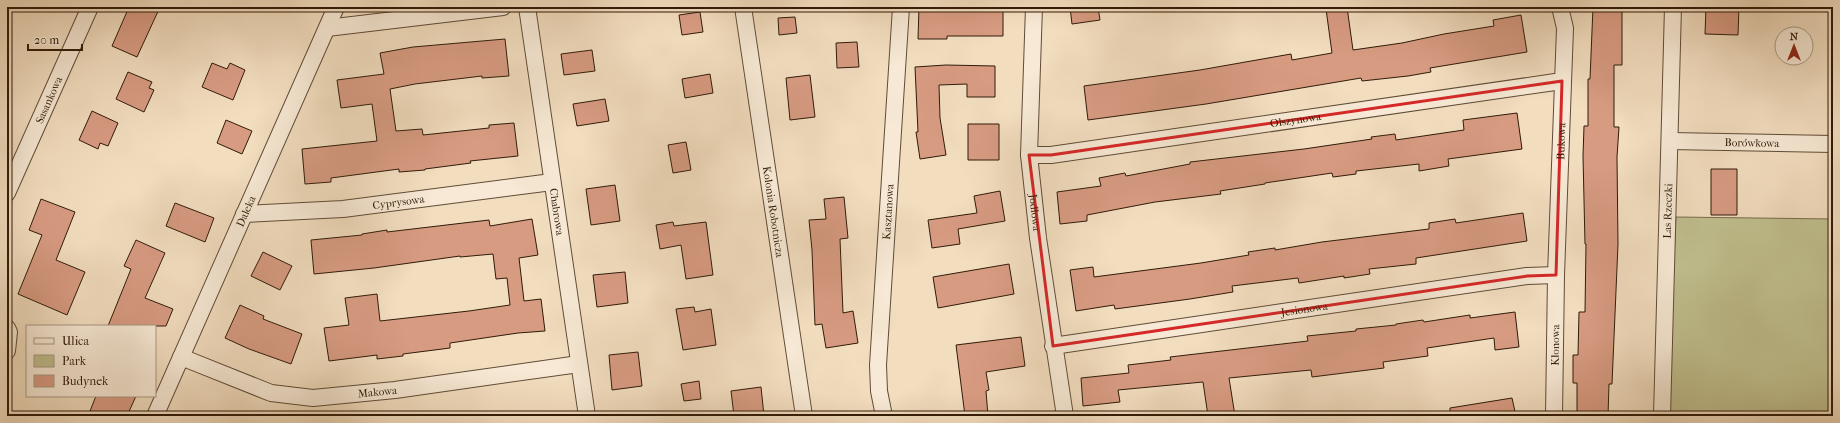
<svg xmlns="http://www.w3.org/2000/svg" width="1840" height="423" font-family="'IM FELL French Canon',serif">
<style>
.green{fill:#c0bf8e;stroke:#786d4c}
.building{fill:#d79b82;stroke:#301b09}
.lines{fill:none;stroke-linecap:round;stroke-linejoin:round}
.minor-casing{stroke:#604c36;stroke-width:18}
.minor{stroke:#f7e9d5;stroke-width:16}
.marked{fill:none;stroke:#d62828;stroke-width:3;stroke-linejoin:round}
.labels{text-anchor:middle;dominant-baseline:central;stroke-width:3;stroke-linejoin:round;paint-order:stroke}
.street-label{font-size:11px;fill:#301b09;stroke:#f7e9d5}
</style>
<rect width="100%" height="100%" fill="#f2ddbf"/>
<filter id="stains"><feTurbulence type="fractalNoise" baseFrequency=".005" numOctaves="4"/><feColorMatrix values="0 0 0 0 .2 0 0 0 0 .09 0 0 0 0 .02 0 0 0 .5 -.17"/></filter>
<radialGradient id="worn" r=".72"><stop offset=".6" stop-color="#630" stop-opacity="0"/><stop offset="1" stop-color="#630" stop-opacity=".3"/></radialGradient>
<path class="green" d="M1676,217L1833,219V416H1667Z"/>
<path class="building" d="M129,7H160L137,57L112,46Z
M919,7L948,8V11L1003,10V36H947V39H918Z
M1070,7H1098L1100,20L1072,24Z
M1340,7H1347L1353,50L1402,43L1444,34L1494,26L1493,20L1521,15L1527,52L1430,68L1431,72L1408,76L1362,81L1361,78L1206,104L1088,120L1084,86L1200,70L1291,54L1292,60L1332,53L1326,9Z
M1593,7H1622V65H1614V127H1619L1617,157L1618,244L1616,291L1612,384H1609L1608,416H1577V383H1573V355H1578L1579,312H1585L1586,244H1585L1583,156L1584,126H1588V79H1590Z
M1706,7H1739L1738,35L1705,34Z
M700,12L703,32L682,35L679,15Z
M795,17L797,33L779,35L778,18Z
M505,39L509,76L482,78V76L415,84L390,89L396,131L422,129L423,135L489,128V125L514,123L518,156L470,161L471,163L425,169V170L399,172V169L331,178V182L305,184L302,149L377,141L372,104L341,108L337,80L384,74L380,53L413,47Z
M857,42L859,67L837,68L836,43Z
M592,50L595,71L564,75L561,54Z
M212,63L227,69L230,63L245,70L233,100L202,87Z
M946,65L995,66V97H967V84L939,85L940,118L946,155L920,159L916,132H918L915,67Z
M128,72L152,82L149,88L154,90L144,112L116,99Z
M710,74L713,93L685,98L682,79Z
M810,75L815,117L790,120L786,78Z
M605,99L609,121L577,126L573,104Z
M92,111L118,123L108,146L100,143L98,149L79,140Z
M1517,113L1522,149L1448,159L1449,166L1419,171V164L1356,171V174L1333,177L1332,173L1265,183V184L1220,191L1221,194L1155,202L1087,215V221L1060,224L1057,192L1101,186L1099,178L1125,173L1126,176L1190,164V162L1304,149L1372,139L1371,137L1395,134L1396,140L1464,130L1463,120Z
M226,120L252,131L242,154L217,143Z
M968,124H999V160H968Z
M686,142L691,170L673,173L668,145Z
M1711,169H1737V215H1711Z
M615,185L620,221L591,225L586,189Z
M1000,191L1005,221L958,229L960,244L932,248L928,220L977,213L974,196Z
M844,197L848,238L840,239L843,313L853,311L858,343L826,348L822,324L815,325L812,250L809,220L826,219L824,199Z
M41,199L75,212L56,260L85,272L67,315L18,294L42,235L29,230Z
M175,203L214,218L205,242L166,226Z
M1523,213L1527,241L1416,258V264L1369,269L1370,274L1344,278V276L1299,283L1298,278L1232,286L1233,292L1190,299L1115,309L1114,305L1076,311L1070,270L1093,267L1094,277L1201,263L1249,255L1248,252L1275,248V250L1322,242L1429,229V223L1455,219L1456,223Z
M532,219L538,255L519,258L524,301L541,299L545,331L518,333L450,343V348L403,354V356L377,359V355L329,361L324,328L349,325L345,298L377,294L380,321L469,311L510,305L507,278L496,279L493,254L460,257V256L374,268L314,274L311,240L362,235V234L387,230V232L489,220L490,226Z
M673,222L674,226L706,222L713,275L686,279L681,245L660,249L656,225Z
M136,240L165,253L145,298L173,309L166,326H108L131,269L124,266Z
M263,252L292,266L280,290L251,276Z
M1009,264L1014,294L938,308L933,277Z
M625,272L628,303L597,307L593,275Z
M240,305L264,316L263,319L302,334L291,364L249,349L225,338Z
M694,307L695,312L711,309L716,345L683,350L676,309Z
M1515,312L1519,347L1495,350L1494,338L1427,348L1428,356L1383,362L1384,368L1312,377L1311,370L1229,378L1235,416H1208L1203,382L1118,390L1120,402L1083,406L1081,378L1129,373L1128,365L1171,360L1170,357L1308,341L1307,336L1356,331V329L1396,325V324L1423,320L1424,322L1470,315V318Z
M1021,337L1025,366L986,372L989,390L986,391L988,416H965L956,345Z
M638,352L642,386L612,390L609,355Z
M699,381L701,399L684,401L681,384Z
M761,387L764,416H734L731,391Z
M96,396H136L127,416H88Z
M1512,398L1516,416H1450V408Z"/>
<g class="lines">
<defs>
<g id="minor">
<path id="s1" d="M527,7L587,416"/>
<path id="s2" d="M743,7L804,416"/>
<path id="s3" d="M1034,7L1029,155L1038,238L1065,416"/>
<path d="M327,28L503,7"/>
<path id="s4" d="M1670,141L1833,144"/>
<path id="s5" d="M1029,155H1051L1562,81"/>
<path id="s6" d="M7,193L90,7"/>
<path id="s7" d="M244,214L343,209L552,182"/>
<path d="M7,328L9,332L7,351"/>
<path id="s8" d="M1053,346L1527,276L1556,275"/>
<path id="s9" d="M181,357L271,393L313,398L395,390L579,364"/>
<path id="s10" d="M155,416L336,7"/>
<path id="s11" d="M884,416L879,391L878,365L901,7"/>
<path id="s12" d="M1554,416L1556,275L1565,28L1560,7"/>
<path id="s13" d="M1662,416L1673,7"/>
</g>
</defs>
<use href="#minor" class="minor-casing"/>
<use href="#minor" class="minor"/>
</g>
<path class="marked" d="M1562,81L1556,275L1527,276L1053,346L1029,155H1051Z"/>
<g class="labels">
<g class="street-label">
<text stroke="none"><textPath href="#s6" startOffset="102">Sasankowa</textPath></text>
<text stroke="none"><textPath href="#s5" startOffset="269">Olszynowa</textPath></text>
<text stroke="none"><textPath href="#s12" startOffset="275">Bukowa</textPath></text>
<text stroke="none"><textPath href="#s4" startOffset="82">Borówkowa</textPath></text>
<text stroke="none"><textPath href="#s7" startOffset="155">Cyprysowa</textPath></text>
<text stroke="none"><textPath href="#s10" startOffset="224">Daleka</textPath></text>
<text stroke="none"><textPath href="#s1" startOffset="207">Chabrowa</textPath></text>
<text stroke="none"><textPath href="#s2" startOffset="207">Kolonia Robotnicza</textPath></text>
<text stroke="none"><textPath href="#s11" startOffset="205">Kasztanowa</textPath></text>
<text stroke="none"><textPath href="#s3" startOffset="206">Jodłowa</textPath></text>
<text stroke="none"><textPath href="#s13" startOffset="205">Las Rzeczki</textPath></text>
<text stroke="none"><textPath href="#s8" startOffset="254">Jesionowa</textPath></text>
<text stroke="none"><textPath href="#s12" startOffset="71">Klonowa</textPath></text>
<text stroke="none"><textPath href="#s9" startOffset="204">Makowa</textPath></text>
</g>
</g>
<rect width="1840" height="423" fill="none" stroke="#f2ddbf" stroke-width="24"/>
<rect x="8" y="8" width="1824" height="407" fill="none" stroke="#301b09" stroke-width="2"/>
<rect x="12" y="12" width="1816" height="399" fill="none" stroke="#301b09"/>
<rect x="26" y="325" width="130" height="72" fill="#f7e9d5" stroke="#a79783"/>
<rect x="34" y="338" width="20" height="6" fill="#f7e9d5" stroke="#a79783"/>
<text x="62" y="345" font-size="12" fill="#301b09">Ulica</text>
<rect x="34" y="355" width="20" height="12" fill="#c0bf8e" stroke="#a79783"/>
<text x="62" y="365" font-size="12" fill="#301b09">Park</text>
<rect x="34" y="375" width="20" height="12" fill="#d79b82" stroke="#a79783"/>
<text x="62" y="385" font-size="12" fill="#301b09">Budynek</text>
<g transform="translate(1794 46)"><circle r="19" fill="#f7e9d5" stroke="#a79783"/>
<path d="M0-3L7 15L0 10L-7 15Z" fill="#8f2418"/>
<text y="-6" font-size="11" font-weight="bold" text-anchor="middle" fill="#301b09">N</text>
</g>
<path d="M28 44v6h54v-6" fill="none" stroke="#301b09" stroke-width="2"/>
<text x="34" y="44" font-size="12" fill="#301b09" stroke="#f7e9d5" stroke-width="3" paint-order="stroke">20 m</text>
<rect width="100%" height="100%" filter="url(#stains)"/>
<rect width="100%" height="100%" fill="url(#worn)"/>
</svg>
